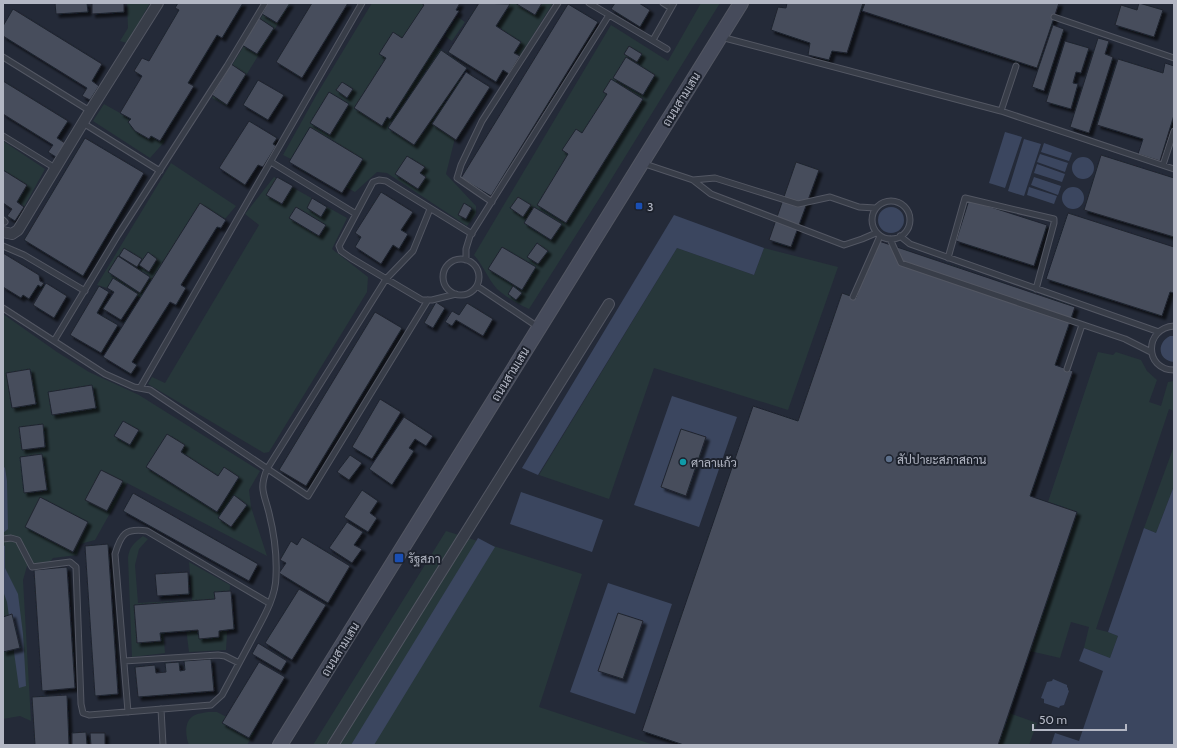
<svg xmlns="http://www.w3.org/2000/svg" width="1177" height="748" font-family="Cabin,Sarabun,sans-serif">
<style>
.green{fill:#27373a}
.water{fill:#3b465f}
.building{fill:#464d5c;stroke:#1f242f;filter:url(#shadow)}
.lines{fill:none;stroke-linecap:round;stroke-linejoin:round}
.lane-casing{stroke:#535763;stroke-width:7}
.street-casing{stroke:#535763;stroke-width:12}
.secondary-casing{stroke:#535763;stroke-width:16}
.lane{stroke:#383d48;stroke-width:5}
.street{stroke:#383d48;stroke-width:10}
.secondary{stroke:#464b5b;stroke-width:14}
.transit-dot{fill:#1a4fb4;stroke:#1d222d;stroke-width:1.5}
.service-dot{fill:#5c6f8a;stroke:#1d222d;stroke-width:1.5}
.culture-dot{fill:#0f9aa8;stroke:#1d222d;stroke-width:1.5}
.labels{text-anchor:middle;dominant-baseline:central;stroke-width:4;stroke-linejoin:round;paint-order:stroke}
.street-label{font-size:12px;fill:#b3b7c4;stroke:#1d222d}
.poi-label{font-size:12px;fill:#b3b7c4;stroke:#1d222d;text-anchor:start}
</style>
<defs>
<filter id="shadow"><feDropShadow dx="3.5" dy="3.5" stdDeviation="1" flood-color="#0009"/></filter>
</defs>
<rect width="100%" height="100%" fill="#242a38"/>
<path class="green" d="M127,3H150L127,43L120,41L128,28Z
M270,3H291L227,106L212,98Z
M372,3H433L436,46L464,65L454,142L446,174L476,206V214L467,226L387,173L377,172L355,192L283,155L317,94Z
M501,3H553L520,56L485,31Z
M701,3H720L604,191L529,309C518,304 506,297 497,289C488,279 483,265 474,255L611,25L668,61Z
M458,17L465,22L452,41L445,36Z
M104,104L120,113L165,141L150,158L93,121Z
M3,141L45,169L24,207L17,202L27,185L3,170Z
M171,163L236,206L154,302L97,285Z
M274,177L347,218L332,249L368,277L367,292L269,452L264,453L148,384L152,377L165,383L259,225L245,214Z
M677,248L754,275L764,248L838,267L788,410L654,368L609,499L539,475Z
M3,314L57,352L89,372L139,395L260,471L249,490L251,507L267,556L127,483L95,540L80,544L77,555L53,558L48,564L27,566L23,580L31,721L20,716L3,719Z
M1098,352L1113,355L1116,352L1141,360L1147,371L1157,380L1149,402L1161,406L1168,382L1174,381V411L1169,409L1096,629L1108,632L1118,636L1110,658L1084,648L1089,627L1071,622L1060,658L1030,651L1077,512L1048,502Z
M1174,446V486L1156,533L1144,528Z
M446,531L582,574L539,707L654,745H313Z
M143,536L148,539L139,549L135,565L138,603L192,600L189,562L230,585L226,650L189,652L186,628L163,629L165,653L132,657L128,558C129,547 135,542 143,536Z
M208,712H217L255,732L247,745H189C185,735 184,720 195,715C199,713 204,713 208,712Z
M1009,713L1037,723L1029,745H998Z"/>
<path class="water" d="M1005,132L1022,137L1005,188L989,183Z
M1024,139L1041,144L1024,196L1008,191Z
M1044,143L1072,153L1069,161L1041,152Z
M1040,154L1068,163L1065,172L1037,162Z
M1072 168a11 11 0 1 1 22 0a11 11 0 1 1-22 0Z
M1037,164L1065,174L1062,182L1034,173Z
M1034,177L1061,186L1058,195L1031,185Z
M1029,187L1057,196L1054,204L1027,195Z
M1062 198a11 11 0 1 1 22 0a11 11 0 1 1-22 0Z
M878 220a13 13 0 1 1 26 0a13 13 0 1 1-26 0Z
M674,215L764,248L754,275L677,248L538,475L522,468Z
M1170,336H1174V362C1158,361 1156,343 1170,336Z
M672,396L737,417L699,527L634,505Z
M3,466L5,468L7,481L8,529L3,533Z
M1174,486V745H1051L1055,733L1079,741L1103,671L1079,661L1084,648L1110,658L1118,636L1108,632L1144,528L1156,533Z
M521,492L603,520L592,552L510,524Z
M478,538L495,547L374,745H351Z
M3,545L5,546V568L18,594L23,634L26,686L19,688L7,602L3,591Z
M608,583L672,604L635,714L570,692Z
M1053,679L1067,685V687L1068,688V690L1069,691L1064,705L1060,706L1059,708L1044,703V699L1041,698L1047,682L1052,681Z"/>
<path class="building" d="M55,3H87L88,12L56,14Z
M92,3H124V12L92,14Z
M178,3H243L222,38L217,35L188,83L194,86L160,141L151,136L149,139L135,131L128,122L131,119L120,113L142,76L134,71L142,58L149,61L179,10L175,8Z
M268,3H290L277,23L262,14Z
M312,3H348L302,78L276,62Z
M421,3H460L456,10L459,11L390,119L387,117L382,126L354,108L386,58L379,54L393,32L402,38L424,5Z
M479,3L510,4L496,26L521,42L514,53L520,56L509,74L503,70L496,82L448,52Z
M515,3H542L535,15Z
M615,3H639L650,10L640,27L611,9Z
M787,3H863L847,53L832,51L829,60L808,55L810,43L771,30L778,7L786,8Z
M865,3H1059L1037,68L862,11Z
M1139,3L1163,10L1154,37L1115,25L1121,5L1137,10Z
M568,4L598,22L491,196L461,178Z
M13,9L102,64L92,81L99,86L90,100L82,96L87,88L3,36V26Z
M259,18L274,28L257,54L242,45Z
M1053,25L1064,29L1044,91L1032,87Z
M1098,38L1109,41L1105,54L1113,57L1089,133L1070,127Z
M1065,41L1089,48L1081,73L1076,72L1073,83L1078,84L1071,109L1046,102Z
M629,46L642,54L637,62L624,54Z
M441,50L467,68L414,145L388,128Z
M626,57L655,75L643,95L613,78Z
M1118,59L1163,73L1165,63L1174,66V115L1160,161L1138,154L1143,139L1097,125Z
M231,64L246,74L227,105L212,95Z
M466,72L490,87L456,140L432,124Z
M611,79L643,99L566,223L537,205L568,154L562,150L576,129L582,133L607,94L603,92Z
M258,80L284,95L268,120L243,105Z
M3,81L68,121L57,138L65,143L56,157L48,152L53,145L3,114Z
M342,82L353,89L347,98L336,90Z
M329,92L349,104L330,135L310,123Z
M249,121L277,138L273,144L276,146L263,167L258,165L245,185L219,168Z
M310,127L363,159L342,193L289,162Z
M85,138L144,173L83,276L24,240Z
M1101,155L1174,178V237L1084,210Z
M407,156L425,167L420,173L426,177L418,189L395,174Z
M796,162L819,170L791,247L769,240Z
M3,170L27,185L17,202L24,207L15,221L7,216L12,209L3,203Z
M277,177L293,186L282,204L266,195Z
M381,192L413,212L401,230L408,234L399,249L393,245L381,264L355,247L361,237L355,233Z
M518,197L531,205L523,217L510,208Z
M312,198L327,207L321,217L307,208Z
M969,200L1047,225L1034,266L956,241Z
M200,203L226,220L221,228L217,227L181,285L186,288L176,305L170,302L132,362L137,365L131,374L103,357Z
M464,203L472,208L466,219L458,215Z
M296,207L326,225L319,236L289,218Z
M534,207L562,224L551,240L524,223Z
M1068,213L1174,247V293L1170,292L1162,316L1046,279Z
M876,240L1075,307L1055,365L1073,371L1030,496L1077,512L998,745H684L642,731L753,406L798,421L842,293L856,298Z
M537,243L548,251L538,264L527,257Z
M502,247L536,267L522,290L488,269Z
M124,248L142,259L137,267L119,256Z
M148,252L157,259L149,272L139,265Z
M3,253L39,275L40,281L44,283L41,287L38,285L29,299L23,295L21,298L3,287Z
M118,256L150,277L140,293L108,272Z
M113,278L138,294L121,320L103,309L114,292L107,288Z
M46,283L67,296L54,318L33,305Z
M99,286L109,292L97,313L118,325L101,353L70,335Z
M513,286L522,293L516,300L508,294Z
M436,302L445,308L433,328L424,323Z
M467,303L493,319L483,336L456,320L452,326L445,322L452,311L459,315Z
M375,312L402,328L306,486L279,470Z
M30,369L36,404L12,408L6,373Z
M92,385L96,408L52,415L48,392Z
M380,399L401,412L372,459L352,447Z
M404,417L433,436L426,446L415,439L409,448L414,451L392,485L369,469Z
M123,421L139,430L130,445L114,436Z
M43,424L45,447L22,450L19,427Z
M681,429L706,437L686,496L661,487Z
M167,434L185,445L181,452L218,476L224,467L239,477L217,512L146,467Z
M42,454L47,490L24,493L20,457Z
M350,455L362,463L349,480L337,472Z
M101,470L123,481L107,511L85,500Z
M362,490L378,501L370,513L377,518L368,532L344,517Z
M133,493L258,564L249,581L123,511Z
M234,495L247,505L231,527L218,518Z
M40,497L88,522L73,552L25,527Z
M347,522L363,532L354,545L362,549L352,563L329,548Z
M302,537L350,566L328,603L279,573L286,563L280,560L291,541L297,545Z
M108,544L118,694L95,696L85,546Z
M67,567L75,688L42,691L34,570Z
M188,572L189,594L157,596L155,574Z
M299,589L326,605L292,660L265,643Z
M231,591L234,629L219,631V637L199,639L198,630L160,633L161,641L137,643L134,605L215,599L214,592Z
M618,613L643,621L623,679L598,671Z
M12,614L20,648L3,652V617Z
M258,643L287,661L281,671L252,654Z
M211,659L214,691L138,697L135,667L155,665L156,673L166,672L165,663L179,662L180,671L185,670L184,661Z
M259,662L285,677L249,738L222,723Z
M67,695L69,745H35L32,697Z
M86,732L87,745H72V733Z
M90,733H105V745H91Z"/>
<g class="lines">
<defs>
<path id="lane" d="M589,3L667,49
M663,3L671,8
M1054,17L1174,58
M721,37L1001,111L1174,169
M653,40L674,3
M3,57L90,111
M1001,111L1016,66
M83,123L160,171
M3,136L55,168
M271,162L356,214
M642,163L693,180L711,194L844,245L862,239L876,233
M1163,165L1174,131
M693,180L715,178L798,204L830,197L859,207L875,208
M872 220a19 19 0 1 1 38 0a19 19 0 1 1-38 0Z
M492,202L457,178L461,165L482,121L558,3
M3,220L5,222
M900,236L910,244L1159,332
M890,239L901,263L1125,339L1151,352
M3,246L24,255L85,291
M948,258L965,198L1054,219V223L1036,289
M443 277a18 18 0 1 1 36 0a18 18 0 1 1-36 0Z
M466,260V249L470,236L609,15
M477,286L538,327
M456,294L432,300H422L351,258L341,251L339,246L373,182L379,180L386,181L472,234
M853,297L880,236
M3,308L105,374L134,387L150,390L308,496L428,300
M1174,326C1144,328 1144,370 1174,370
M54,341L118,235L227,66L265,3
M1067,369L1082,325
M140,388L362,3
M3,539L11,538L18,540L32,567L70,562L76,567L81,704L83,713L89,715L211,705L222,695C232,676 242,658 252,639C262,620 276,598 276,576C277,555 274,533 269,513C264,493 259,489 267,469L386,279L413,251L430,209
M124,661L218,655L225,656L239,663
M161,709L163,745
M128,712L115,554C121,534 125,528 147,531L269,603"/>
<path id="street" d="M3,232L12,234L18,230L90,111L158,3
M333,745L609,304"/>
<path id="secondary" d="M280,745L741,3"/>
</defs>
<use href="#lane" class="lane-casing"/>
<use href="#street" class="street-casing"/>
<use href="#secondary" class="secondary-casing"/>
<use href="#lane" class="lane"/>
<use href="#street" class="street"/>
<use href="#secondary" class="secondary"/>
</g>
<g class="transit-dot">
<rect x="635" y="202" width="8" height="8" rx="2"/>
<rect x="394" y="553" width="10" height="10" rx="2"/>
</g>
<circle class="service-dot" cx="889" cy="459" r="4"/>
<circle class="culture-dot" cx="683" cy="462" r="4"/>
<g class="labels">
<g class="street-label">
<text transform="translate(681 99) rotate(-58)">ถนนสามเสน</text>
<text transform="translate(510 374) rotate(-58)">ถนนสามเสน</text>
<text transform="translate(340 649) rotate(-58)">ถนนสามเสน</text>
</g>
<g class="poi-label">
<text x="647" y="206">3</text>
<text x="897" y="459">สัปปายะสภาสถาน</text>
<text x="691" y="462">ศาลาแก้ว</text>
<text x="408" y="558">รัฐสภา</text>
</g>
</g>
<rect width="1177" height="748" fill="none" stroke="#b3b7c4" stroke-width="8"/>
<path d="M1033 724v6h93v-6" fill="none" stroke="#b3b7c4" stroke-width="2"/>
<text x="1039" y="724" font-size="12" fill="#b3b7c4" stroke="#1d222d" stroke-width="3" paint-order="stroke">50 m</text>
</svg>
